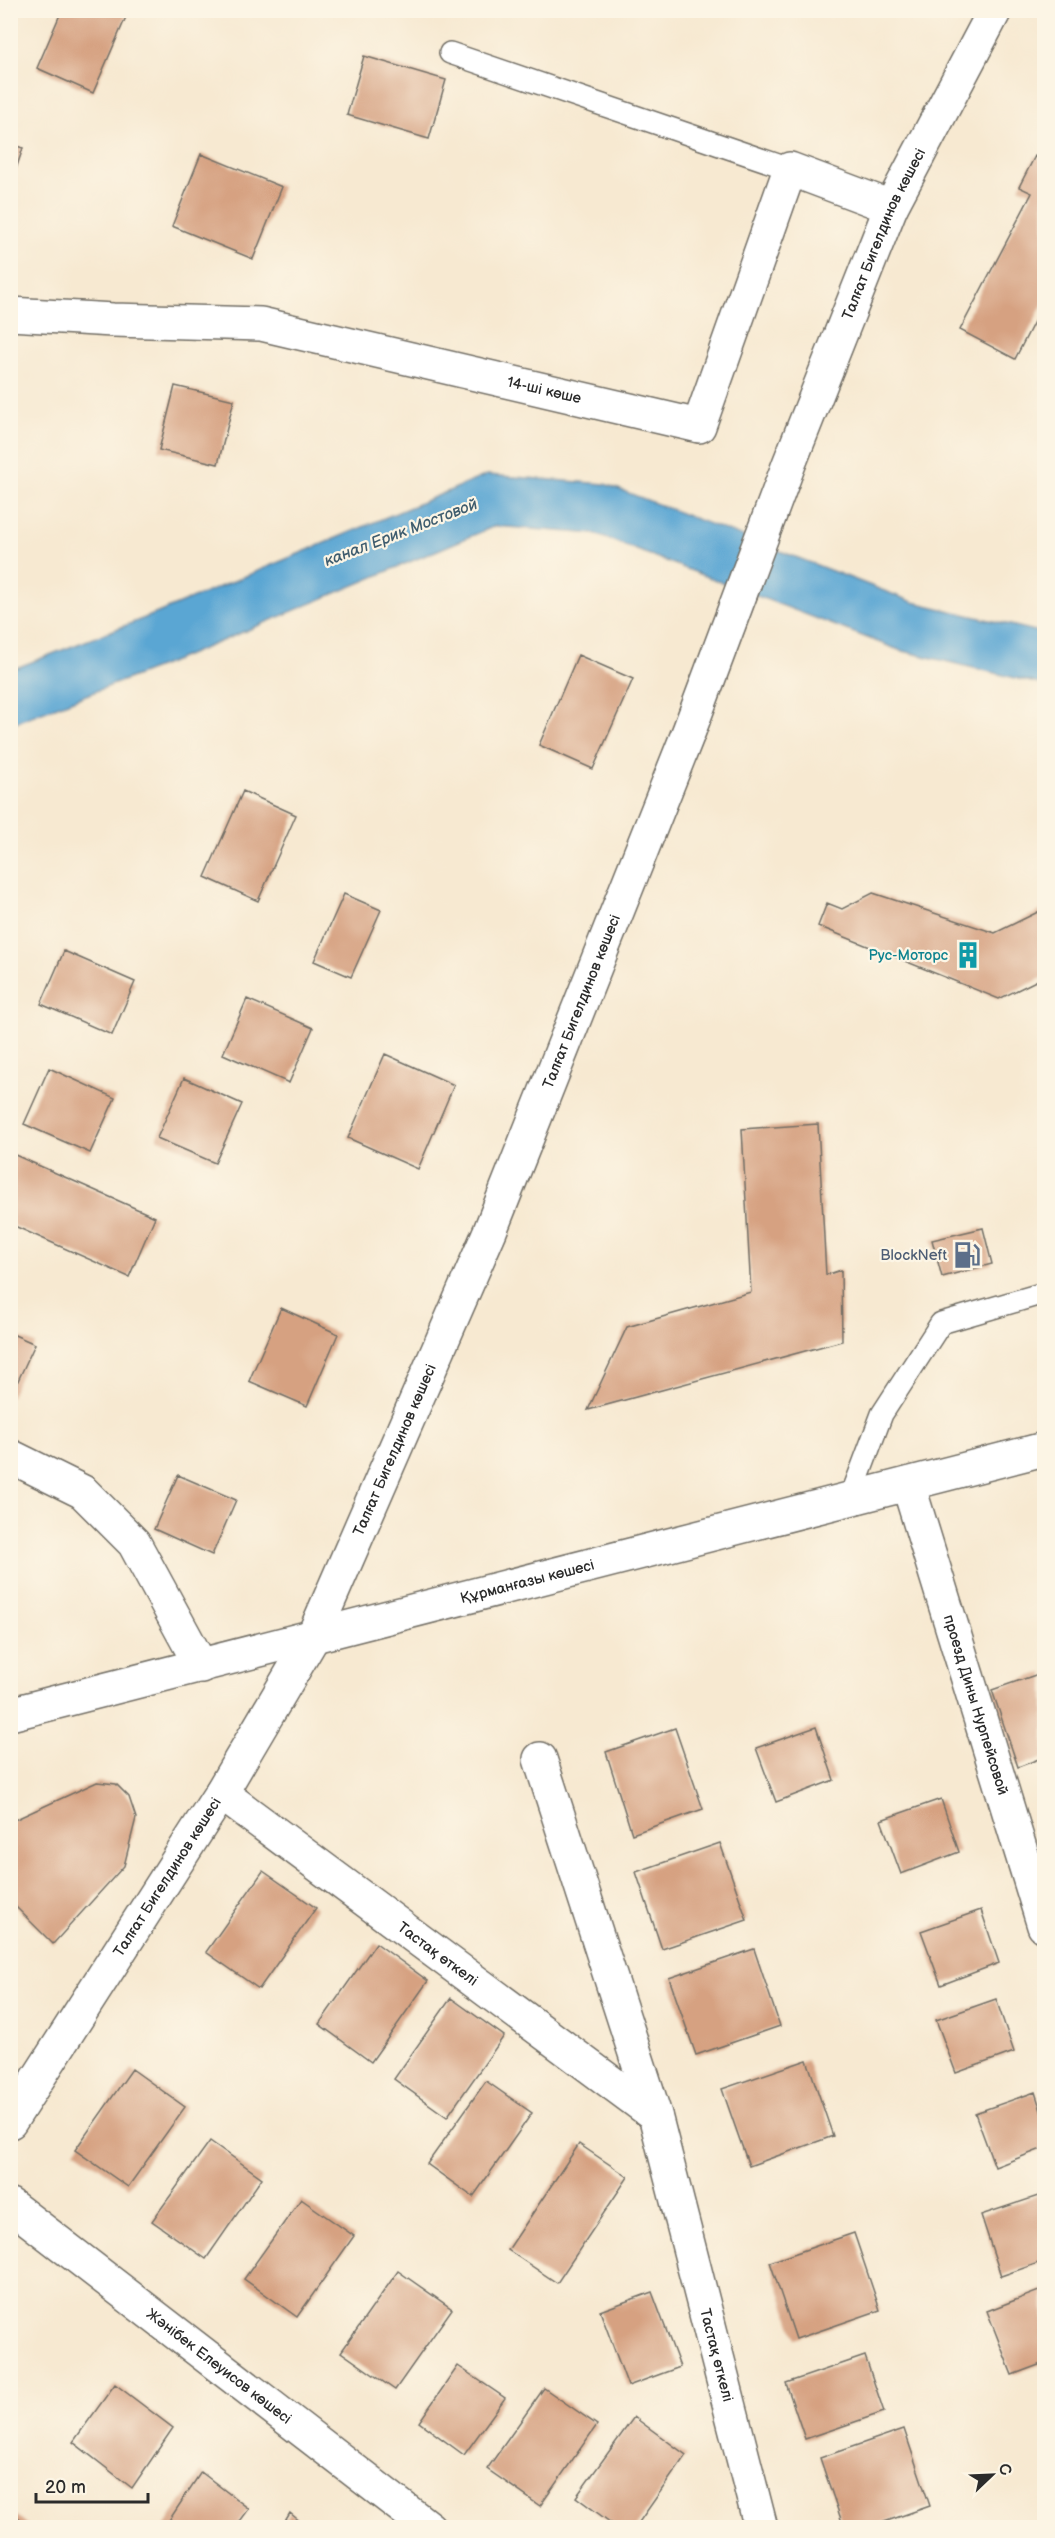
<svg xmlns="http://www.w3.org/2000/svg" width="1055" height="2538" font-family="'Balsamiq Sans',sans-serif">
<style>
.water{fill:#5aa6d3;stroke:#42687f;stroke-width:1.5}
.building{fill:#d6a181}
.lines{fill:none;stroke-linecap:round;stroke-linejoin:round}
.service-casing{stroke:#726e65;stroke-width:24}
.minor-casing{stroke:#726e65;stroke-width:36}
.tertiary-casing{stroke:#726e65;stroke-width:36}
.primary-casing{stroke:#726e65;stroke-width:36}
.service{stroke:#fff;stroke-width:21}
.minor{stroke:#fff;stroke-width:33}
.tertiary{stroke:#fff;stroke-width:33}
.primary{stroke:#fff;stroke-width:33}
.labels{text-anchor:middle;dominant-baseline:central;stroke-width:4.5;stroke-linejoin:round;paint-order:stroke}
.street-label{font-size:15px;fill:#2b2b2b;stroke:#fcf5e5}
.culture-label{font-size:15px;fill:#0d838f;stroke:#fcf5e5;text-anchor:end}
.service-label{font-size:15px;fill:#4e5e75;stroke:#fcf5e5;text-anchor:end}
.water-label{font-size:16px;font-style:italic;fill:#3e5c6e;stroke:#fcf5e5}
</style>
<rect width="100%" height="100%" fill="#fcf5e5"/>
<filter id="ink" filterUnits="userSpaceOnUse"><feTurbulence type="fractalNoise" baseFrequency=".0167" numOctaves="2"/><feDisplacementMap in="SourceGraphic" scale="12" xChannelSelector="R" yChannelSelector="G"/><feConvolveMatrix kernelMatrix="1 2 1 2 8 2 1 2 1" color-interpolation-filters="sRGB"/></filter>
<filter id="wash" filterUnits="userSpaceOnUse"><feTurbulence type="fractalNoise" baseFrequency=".008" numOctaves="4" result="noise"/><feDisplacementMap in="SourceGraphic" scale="24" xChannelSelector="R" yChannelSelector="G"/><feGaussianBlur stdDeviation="1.35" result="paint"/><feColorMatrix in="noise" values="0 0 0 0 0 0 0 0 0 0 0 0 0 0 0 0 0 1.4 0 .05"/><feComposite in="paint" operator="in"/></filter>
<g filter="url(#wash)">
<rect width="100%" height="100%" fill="#f7e9d1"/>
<path class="water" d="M487,475L605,484L913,602L1044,633V685L899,650L595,534L495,526L174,661L11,724V670L155,614Z"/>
<g id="blocks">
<path class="building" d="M62,10H129L93,93L37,68Z
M364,56L446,80L429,139L347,115Z
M10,144L23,148L11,184H10Z
M201,154L282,187L253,259L172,226Z
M1035,156L1044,161V302L1015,359L960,330L1032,193L1019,187Z
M175,386L234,400L218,464L159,450Z
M578,655L633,679L593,769L539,745Z
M243,791L296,815L258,901L205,877Z
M873,893L995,933L1044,909V977L999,999L818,926L827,903L842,909Z
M344,894L381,910L351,977L314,961Z
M64,951L135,982L112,1035L41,1004Z
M247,999L313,1028L289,1083L223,1054Z
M385,1054L454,1085L418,1169L348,1138Z
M49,1068L115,1098L90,1153L24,1124Z
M184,1078L242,1104L215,1163L157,1138Z
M818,1124L826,1275L841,1270L842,1341L588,1410L627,1327L751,1292L742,1129Z
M15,1155L155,1217L129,1277L10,1224V1164Z
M983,1228L992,1264L942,1277L932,1240Z
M281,1308L338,1334L307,1406L249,1381Z
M10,1333L35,1344L10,1398Z
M178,1475L236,1500L212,1555L154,1529Z
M1044,1672V1757L1018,1767L992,1690Z
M816,1727L834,1780L776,1802L756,1748Z
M675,1728L703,1809L632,1834L606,1752Z
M97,1782L116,1784L129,1797L136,1818L124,1866L53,1944L10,1901V1822Z
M941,1799L959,1852L901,1874L881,1820Z
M720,1843L747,1920L662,1949L636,1872Z
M263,1871L316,1908L259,1989L206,1952Z
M981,1910L999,1963L941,1985L921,1931Z
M376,1943L428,1981L371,2062L319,2024Z
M754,1949L780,2026L696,2055L669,1978Z
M451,1998L504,2036L447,2117L394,2079Z
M996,1999L1014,2052L956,2073L936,2020Z
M807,2060L833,2136L749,2166L722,2089Z
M132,2069L185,2107L128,2187L75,2150Z
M486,2081L532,2113L473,2197L427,2164Z
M1035,2092L1044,2120V2148L995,2167L975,2113Z
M210,2141L262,2178L206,2259L152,2221Z
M579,2144L628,2177L557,2283L508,2250Z
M1044,2194V2261L1001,2276L981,2215Z
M301,2199L354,2236L297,2317L244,2279Z
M854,2233L880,2310L796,2339L770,2262Z
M398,2271L452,2309L395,2390L341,2352Z
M1044,2289V2363L1012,2375L987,2311Z
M652,2292L680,2367L628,2386L600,2311Z
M865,2356L884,2412L805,2439L786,2383Z
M458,2366L505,2398L464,2455L419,2422Z
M115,2384L173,2428L132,2488L73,2442Z
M544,2388L597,2425L540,2506L487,2469Z
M634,2417L686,2455L635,2528H618L576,2497Z
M904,2429L930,2506L867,2528H844L820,2458Z
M201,2472L249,2509L235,2528H164Z
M10,2511L32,2528H10Z
M290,2513L308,2528H281Z"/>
</g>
</g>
<g filter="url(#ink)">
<use href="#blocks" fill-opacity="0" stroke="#726e65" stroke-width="1.5"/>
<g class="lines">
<defs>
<path id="service" d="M450,53L790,169
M850,1499L882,1414L941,1323L1044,1293"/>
<g id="minor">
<path id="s1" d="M10,314L113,320L261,324L699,426L790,169L891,207"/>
<path d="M10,1456L83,1492L134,1543L201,1666"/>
<path id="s2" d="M908,1484L1044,1926"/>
<path id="s3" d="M540,1759L655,2115L761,2528"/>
<path id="s4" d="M221,1793L655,2115"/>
<path id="s5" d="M10,2122L221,1793L313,1637"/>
<path id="s6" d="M10,2205L429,2528"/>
</g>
<g id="tertiary">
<path id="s7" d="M313,1637L490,1231L689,731L789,464L891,207L995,10"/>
</g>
<g id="primary">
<path id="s8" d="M10,1714L1044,1449"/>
</g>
</defs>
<use href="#service" class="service-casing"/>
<use href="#minor" class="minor-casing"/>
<use href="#tertiary" class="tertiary-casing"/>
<use href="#primary" class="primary-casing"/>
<use href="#service" class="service"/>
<use href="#minor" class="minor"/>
<use href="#tertiary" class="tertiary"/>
<use href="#primary" class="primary"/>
</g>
</g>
<defs>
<symbol id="building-bare" viewBox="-9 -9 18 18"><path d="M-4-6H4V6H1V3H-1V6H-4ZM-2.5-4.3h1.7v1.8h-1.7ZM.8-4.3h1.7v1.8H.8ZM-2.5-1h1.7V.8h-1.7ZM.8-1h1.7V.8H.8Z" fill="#0f9aa8" stroke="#fcf5e5" stroke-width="2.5" paint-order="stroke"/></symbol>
<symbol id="fuel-bare" viewBox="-9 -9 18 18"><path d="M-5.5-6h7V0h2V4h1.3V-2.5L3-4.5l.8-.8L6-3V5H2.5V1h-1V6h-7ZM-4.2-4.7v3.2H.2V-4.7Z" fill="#5c6f8a" stroke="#fcf5e5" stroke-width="2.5" paint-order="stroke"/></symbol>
</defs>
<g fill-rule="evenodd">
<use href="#building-bare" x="949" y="936" width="38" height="38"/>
<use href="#fuel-bare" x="948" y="1236" width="38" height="38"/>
</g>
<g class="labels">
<g class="street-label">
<text stroke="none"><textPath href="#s7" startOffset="1515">Талғат Бигелдинов көшесі</textPath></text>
<text stroke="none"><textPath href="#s1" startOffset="542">14-ші көше</textPath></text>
<text stroke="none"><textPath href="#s7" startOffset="690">Талғат Бигелдинов көшесі</textPath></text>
<text stroke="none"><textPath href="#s7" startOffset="204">Талғат Бигелдинов көшесі</textPath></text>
<text stroke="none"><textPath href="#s8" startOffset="534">Құрманғазы көшесі</textPath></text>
<text stroke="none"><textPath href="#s2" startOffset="231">проезд Дины Нурпейсовой</textPath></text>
<text stroke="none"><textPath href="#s5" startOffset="291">Талғат Бигелдинов көшесі</textPath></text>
<text stroke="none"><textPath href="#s4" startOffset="270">Тастақ өткелі</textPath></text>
<text stroke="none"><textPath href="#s3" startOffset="622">Тастақ өткелі</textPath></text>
<text stroke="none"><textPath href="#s6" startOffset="264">Жәнібек Елеуисов көшесі</textPath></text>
</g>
<g class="culture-label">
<text x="948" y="955">Рус-Моторс</text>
</g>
<g class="service-label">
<text x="947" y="1255">BlockNeft</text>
</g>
<g class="water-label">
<text transform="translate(401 533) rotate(-21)">канал Ерик Мостовой</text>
</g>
</g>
<rect width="1055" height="2538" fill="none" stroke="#fcf5e5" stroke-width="36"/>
<g transform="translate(992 2475) rotate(67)" stroke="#fcf5e5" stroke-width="4.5" paint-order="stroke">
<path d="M0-4.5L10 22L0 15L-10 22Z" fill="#2b2b2b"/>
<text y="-9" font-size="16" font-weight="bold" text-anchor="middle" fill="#2b2b2b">С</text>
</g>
<path d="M36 2493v9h112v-9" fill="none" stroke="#2b2b2b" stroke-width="3"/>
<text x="45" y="2493" font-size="18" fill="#2b2b2b" stroke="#fcf5e5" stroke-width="4.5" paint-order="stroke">20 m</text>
</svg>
